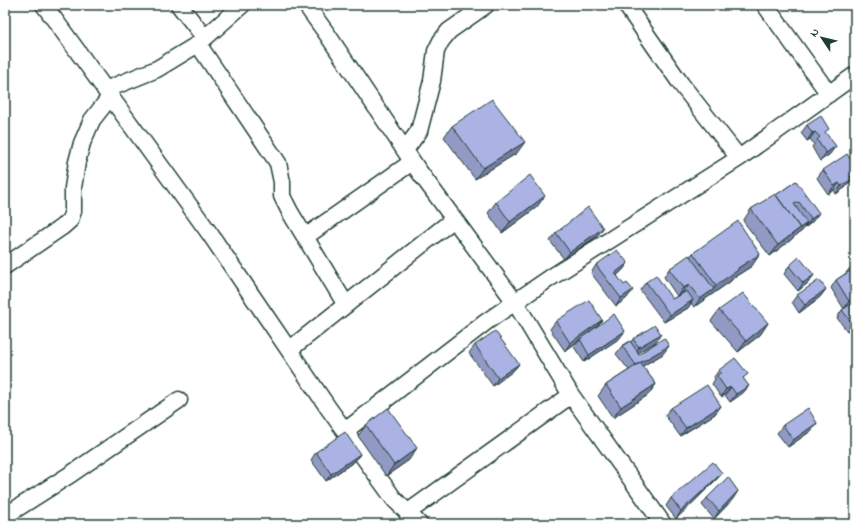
<svg xmlns="http://www.w3.org/2000/svg" width="860" height="529" font-family="'Indie Flower',sans-serif">
<style>
.lines{fill:none;stroke-linecap:round;stroke-linejoin:round}
.minor-casing{stroke:#1f3d34;stroke-width:19}
.minor{stroke:#fff;stroke-width:16}
.wall{fill:#929ac4;stroke:#1f3d34}
.shaded-wall{fill:#777da0;stroke:#1f3d34}
.building{fill:#aab3e4;stroke:#1f3d34}
</style>
<rect width="100%" height="100%" fill="#fff"/>
<filter id="ink" filterUnits="userSpaceOnUse"><feTurbulence type="fractalNoise" baseFrequency=".025" numOctaves="2"/><feDisplacementMap in="SourceGraphic" scale="8" xChannelSelector="R" yChannelSelector="G"/><feConvolveMatrix kernelMatrix="1 2 1 2 8 2 1 2 1" color-interpolation-filters="sRGB"/></filter>
<g filter="url(#ink)">
<g class="lines">
<defs>
<path id="minor" d="M44,5L210,234L329,409L394,499L419,524
M179,5L205,38
M306,5L327,34L418,170L515,302L571,395L663,524
M626,5L681,84L739,158
M765,5L829,94
M198,44L278,163L282,182V196L290,212L346,305
M105,90L157,69L198,44L242,5
M405,150L419,131L432,81L436,51L441,41L449,31L486,5
M305,237L412,162
M5,266L62,227L70,220L73,211V188L77,162L82,143L92,120L110,97
M289,350L454,219
M345,431L486,322L550,278L739,158L855,75
M407,513L571,395
M5,516L71,474L179,400"/>
</defs>
<use href="#minor" class="minor-casing"/>
<use href="#minor" class="minor"/>
</g>
<path class="wall" d="M855,92V106L850,99Z
M807,125L826,134L830,154L820,161L812,147L814,144L810,139L807,141L801,133Z
M452,126L517,153L475,179L444,137Z
M855,167V174L846,187L836,194L834,190L828,194L817,178L823,170Z
M796,181L813,221L806,227L805,226L802,231L795,236L792,239L770,256L743,221L751,209L776,195Z
M496,202L537,207L502,233L488,213Z
M603,228L597,236L564,259L550,241L556,233Z
M693,253L752,266L733,278L731,281L694,307L691,303L688,308L664,322L640,290L646,282L672,299L684,293L677,296L664,277L669,269L690,256Z
M628,263L622,271L617,275L627,298L616,306L591,273L596,265Z
M855,264V302L852,304L855,309V325L847,331L837,318L842,310L844,309L831,288L836,280L845,274L850,268Z
M789,266L809,282L798,291L784,274Z
M826,289L820,297L799,313L792,302L797,295Z
M719,310L768,323L760,335L738,352L711,321Z
M602,320L596,327L620,338L584,362L574,347L580,340L565,351L550,329L556,321Z
M633,339L656,342L638,352L639,354H663L642,366L656,384L648,395L613,418L598,396L606,385L629,370L616,354L622,346L631,342Z
M475,345L519,364L513,371L493,386L469,353Z
M719,370L744,379L743,393L730,402L725,395L721,397L712,384L715,379L714,377Z
M721,406L715,414L680,436L665,415L671,408Z
M817,423L811,431L788,447L777,433L783,425Z
M366,425L409,460L386,476L358,436Z
M316,452L360,454L355,461L326,481L311,460Z
M722,473L716,480L676,519L666,506L671,498Z
M707,498L733,499L714,519L702,505Z"/>
<path class="shaded-wall" d="M815,132L810,139L807,141L812,133Z
M525,142L517,153L475,179L483,168Z
M836,146L830,154L820,161L826,153Z
M855,173V174L852,179L850,180L852,179L846,187L836,194L841,186L850,177Z
M839,183L834,190L828,194L834,186Z
M545,196L537,207L502,233L510,222Z
M819,213L813,221L806,227L811,219Z
M807,223L802,231L795,236L792,239L770,256L778,245Z
M603,228L597,236L564,259L570,252Z
M760,254L752,266L733,278L731,281L694,307L700,299L714,289L716,285L738,268Z
M628,263L622,271L610,281L615,273Z
M814,275L809,282L798,291L803,283Z
M689,285L683,292L677,296L683,288Z
M826,289L820,297L799,313L805,305Z
M633,290L627,298L616,306L621,298Z
M855,298V302L844,309L849,301Z
M693,300L688,308L664,322L670,315Z
M602,320L596,327L565,351L570,343Z
M855,321V325L847,331L852,323Z
M768,323L760,335L738,352L746,341Z
M625,331L620,338L584,362L589,355Z
M661,334L656,342L634,355L639,347Z
M669,346L663,354L631,373L636,365Z
M519,364L513,371L493,386L498,378Z
M656,384L648,395L613,418L621,407Z
M749,386L743,393L730,402L736,394Z
M731,387L725,395L721,397L726,389Z
M721,406L715,414L680,436L686,428Z
M817,423L811,431L788,447L793,440Z
M417,448L409,460L386,476L394,465Z
M360,454L355,461L326,481L331,474Z
M722,473L716,480L676,519L681,511Z
M738,491L733,499L714,519L719,511Z"/>
<path class="building" d="M492,99L525,142L483,168L452,126Z
M821,116L829,129L825,132L836,146L826,153L817,140L820,137L815,132L812,133L807,125Z
M847,154L855,167V173L850,177L852,179L841,186L839,183L834,186L823,170Z
M530,175L545,196L510,222L496,202Z
M796,181L819,213L811,219L799,202L794,204L807,223L800,228L776,195Z
M775,194L800,228L778,245L751,209Z
M588,207L603,228L570,252L556,233Z
M738,221L760,254L738,268V270L716,285L693,253Z
M617,250L628,263L615,273L624,285L627,283L633,290L621,298L596,265Z
M689,255L714,289L700,299L689,285L683,288L669,269Z
M799,257L814,275L803,283L789,266Z
M855,264V275L850,268Z
M850,271L855,278V298L849,301L836,280Z
M656,275L672,299L687,291L693,300L670,315L646,282Z
M819,280L826,289L805,305L797,295Z
M743,293L768,323L746,341L719,310Z
M589,300L602,320L570,343L556,321Z
M851,304L855,309V321L852,323L842,310Z
M614,314L625,331L589,355L580,339Z
M655,325L661,334L639,347L633,339Z
M495,331L519,364L498,378L475,345Z
M664,338L669,346L636,365L622,346L630,341L639,354Z
M735,358L748,374L743,378L749,386L736,394L731,387L726,389L717,376L721,372L719,370Z
M640,363L656,384L621,407L606,385Z
M707,385L721,406L686,428L671,408Z
M388,408L417,448L394,465L366,425Z
M808,408L817,423L793,440L783,425Z
M345,432L360,454L331,474L316,452Z
M713,462L722,473L681,511L671,498Z
M728,477L738,491L719,511L707,498Z"/>
</g>
<rect width="860" height="529" fill="none" stroke="#fff" stroke-width="20"/>
<rect x="10" y="10" width="840" height="509" fill="none" stroke="#1f3d34" stroke-width="1.5" filter="url(#ink)"/>
<g transform="translate(822 38) rotate(305)" stroke="#ffffff" stroke-width="3" paint-order="stroke">
<path d="M0-3L7 15L0 10L-7 15Z" fill="#1f3d34"/>
<text y="-6" font-size="11" font-weight="bold" text-anchor="middle" fill="#1f3d34">N</text>
</g>
</svg>
